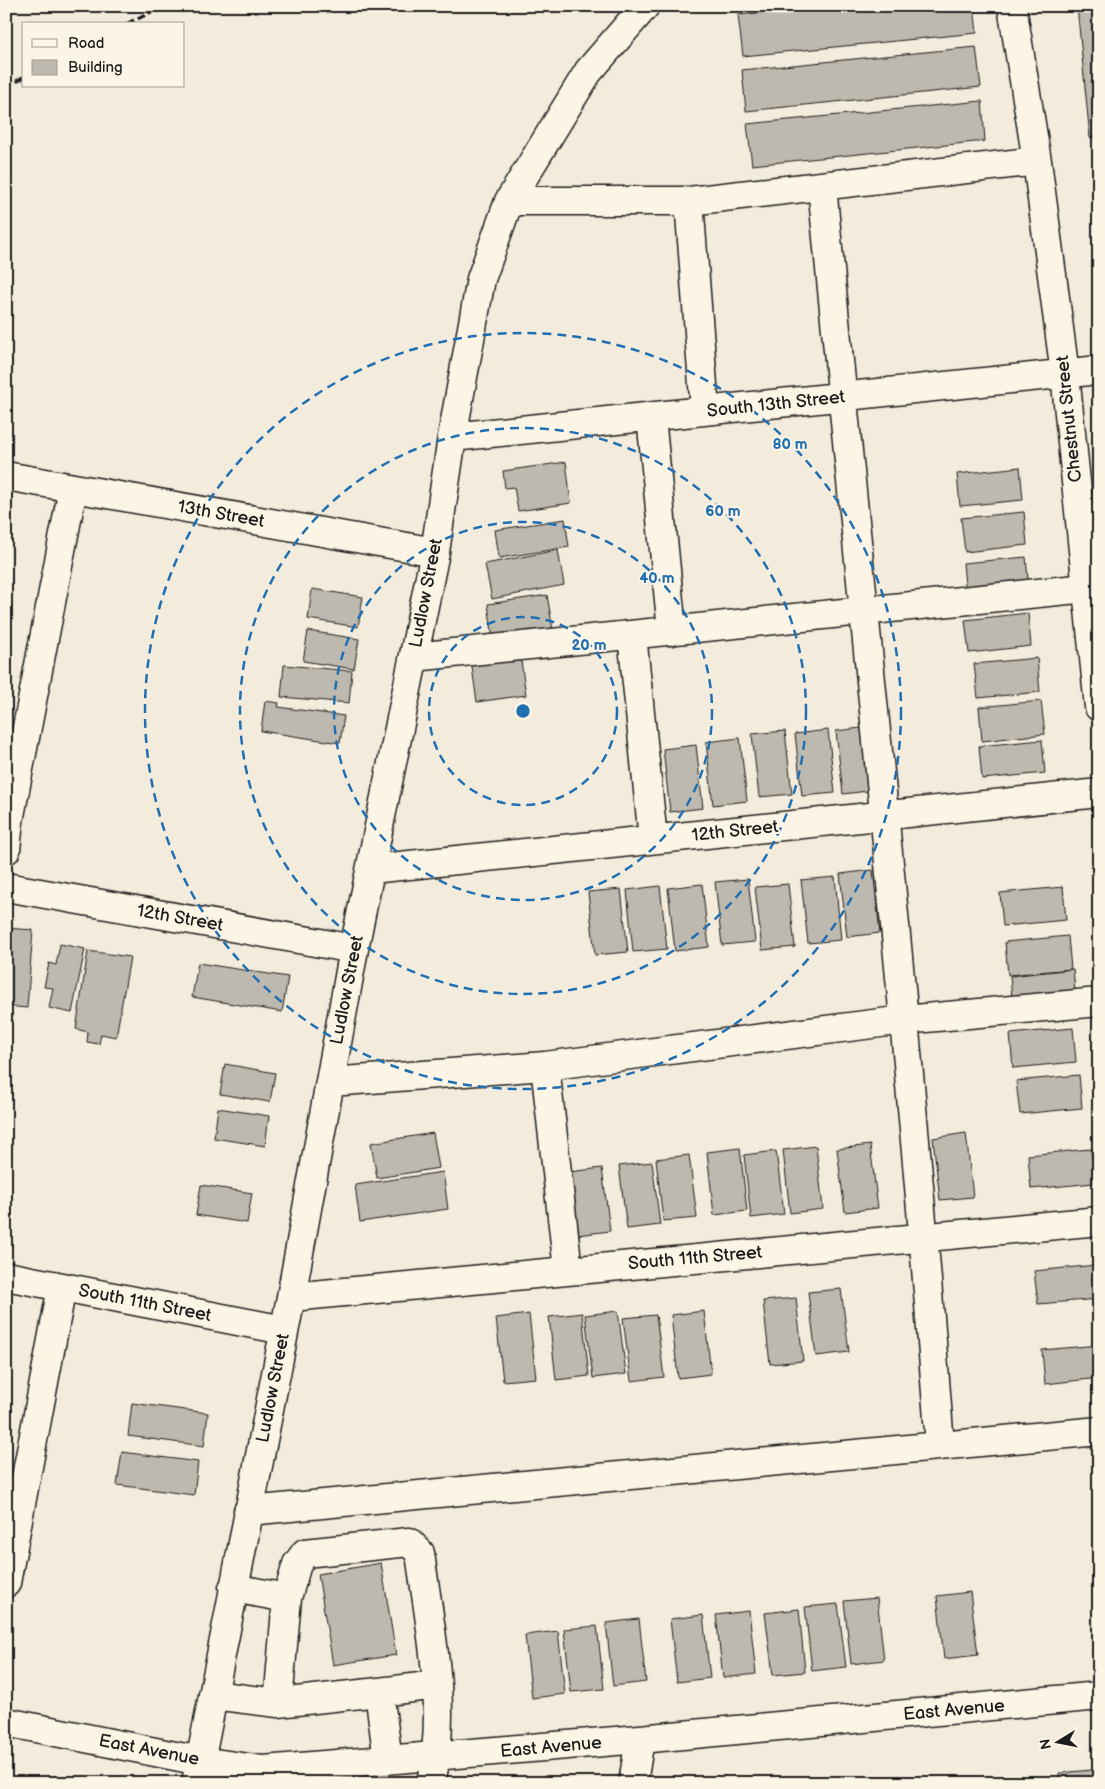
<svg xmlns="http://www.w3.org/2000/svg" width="1105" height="1789" font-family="'Balsamiq Sans',sans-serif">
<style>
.building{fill:#beb9ae;stroke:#1c1c1c}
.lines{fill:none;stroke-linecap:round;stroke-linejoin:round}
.minor-casing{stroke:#1c1c1c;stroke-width:31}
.minor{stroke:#fcf5e5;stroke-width:28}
.rail{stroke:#1c1c1c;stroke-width:4;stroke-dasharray:8 4;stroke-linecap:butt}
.ring{fill:none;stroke:#1f6fb2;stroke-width:2.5;stroke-dasharray:9 6}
.labels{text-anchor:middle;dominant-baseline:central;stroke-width:4;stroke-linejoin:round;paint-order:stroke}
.street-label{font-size:18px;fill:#1c1c1c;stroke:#fcf5e5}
.centre{fill:#1f6fb2;stroke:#fcf5e5;stroke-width:2.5}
.ring-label{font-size:15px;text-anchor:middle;font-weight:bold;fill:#1f6fb2;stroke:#fcf5e5;stroke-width:4;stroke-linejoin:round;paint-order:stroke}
</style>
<rect width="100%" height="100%" fill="#f3ecdd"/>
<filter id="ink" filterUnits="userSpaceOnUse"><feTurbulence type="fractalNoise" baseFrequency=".02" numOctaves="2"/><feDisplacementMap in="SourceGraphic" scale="10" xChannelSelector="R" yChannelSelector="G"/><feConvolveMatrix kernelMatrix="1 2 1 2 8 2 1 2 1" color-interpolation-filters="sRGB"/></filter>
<g filter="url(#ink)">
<path class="building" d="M829,6H974L977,33L743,56L738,15Z
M1077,6H1099V137L1090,138Z
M976,47L981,87L746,111L742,70Z
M982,101L985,141L752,165L747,124Z
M566,462L571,503L518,511L514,487L505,488L503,471Z
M1020,467L1023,500L960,506L957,474Z
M1024,512L1027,545L965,552L961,518Z
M565,519L569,547L499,558L495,530Z
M558,550L564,585L492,599L485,564Z
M1026,557L1029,590L966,596L963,563Z
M312,589L363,597L358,627L308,619Z
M547,595L553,630L493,639L488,604Z
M1028,613L1031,646L969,653L965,620Z
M308,631L359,639L354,669L303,661Z
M520,654L526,695L477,702L471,660Z
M1037,658L1040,692L978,698L974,664Z
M284,665L352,671L349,703L281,697Z
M265,701L279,703L278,707L344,716L340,743L261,731Z
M1041,701L1045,734L982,741L979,707Z
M869,727L876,790L843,794L836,731Z
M828,730L835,793L802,796L795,734Z
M785,731L792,794L759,797L752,734Z
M740,738L747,801L713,805L706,742Z
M1042,740L1045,773L982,779L979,746Z
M696,745L703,808L670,812L663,749Z
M873,870L880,933L847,937L840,874Z
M835,877L841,940L808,943L801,880Z
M748,879L755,942L722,945L715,882Z
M702,884L709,947L675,951L668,888Z
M788,884L795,947L762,950L755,887Z
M660,886L667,949L633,952L627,890Z
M1063,887L1066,920L1003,926L1000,893Z
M621,889L628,952L595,955L588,892Z
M6,928L33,930L27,1008L6,1006Z
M1068,936L1071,969L1008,975L1005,942Z
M60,944L85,949L72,1013L49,1008L53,988L44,987L49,963L56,965Z
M88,951L130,957L116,1037L101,1034L99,1044L87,1042L88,1032L76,1029Z
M198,963L288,977L282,1012L192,997Z
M1073,969L1076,1002L1013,1009L1010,976Z
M1073,1028L1076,1062L1013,1068L1010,1034Z
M225,1064L275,1073L270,1102L220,1094Z
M1079,1075L1082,1108L1020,1114L1016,1081Z
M218,1108L269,1116L265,1146L214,1138Z
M433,1133L439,1168L377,1178L371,1143Z
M966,1133L973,1197L940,1200L933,1138Z
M870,1145L878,1208L845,1212L837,1149Z
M816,1146L823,1209L790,1213L783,1150Z
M740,1148L747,1211L714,1215L707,1152Z
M1091,1149L1094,1183L1031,1189L1028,1155Z
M776,1151L784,1214L751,1218L744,1155Z
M689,1155L697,1218L663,1221L656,1159Z
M652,1162L660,1225L627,1229L619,1166Z
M602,1168L610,1231L577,1235L569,1172Z
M443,1172L448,1209L360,1222L355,1185Z
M201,1185L252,1193L247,1223L196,1215Z
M1097,1265L1099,1299L1038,1304L1034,1271Z
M841,1289L849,1352L816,1356L808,1292Z
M796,1298L803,1361L770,1364L763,1301Z
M618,1311L626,1374L593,1378L585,1315Z
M704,1311L711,1374L678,1378L671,1315Z
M582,1313L589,1376L556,1380L549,1317Z
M529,1314L536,1378L503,1381L496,1318Z
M656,1315L664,1377L631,1381L623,1318Z
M1099,1345V1378L1045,1384L1042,1350Z
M132,1403L208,1413L204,1446L128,1436Z
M122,1452L198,1462L194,1495L117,1485Z
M381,1563L396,1655L333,1665L318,1574Z
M970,1592L978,1655L944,1659L937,1596Z
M877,1598L884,1660L851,1664L844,1601Z
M838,1604L846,1667L812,1671L805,1607Z
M799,1609L805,1672L773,1675L765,1613Z
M749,1611L756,1674L723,1678L716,1615Z
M703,1615L710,1678L677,1682L670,1619Z
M639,1619L646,1682L613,1686L606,1623Z
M597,1626L604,1689L571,1692L564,1629Z
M558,1631L565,1694L532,1698L525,1635Z
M1092,1770L1094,1783H1060L1059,1773Z
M1050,1779V1783H1017V1782Z"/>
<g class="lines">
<defs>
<path id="minor" d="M1012,6L1037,161L1065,374L1099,707
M822,186C862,606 909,1025 940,1446
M509,201H689L1037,161
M689,201L705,411
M651,417L672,631
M452,437L1099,370
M6,476L435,552
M632,635L653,839
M414,657L1087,588
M6,850L9,821L73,488
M371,869L1099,793
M6,887L354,949
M545,1066L904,1020L1099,1002
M330,1082L545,1066L568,1270
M6,1276L284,1330
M291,1297L1099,1221
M248,1511L1099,1431
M6,1583L62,1287
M233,1588L287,1598L297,1564L305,1553L409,1542L420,1553C430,1628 448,1708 431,1783
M379,1692L437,1685
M213,1695L278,1703L287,1598
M278,1703L379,1692L388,1760
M6,1722L200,1761L263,1770L640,1739L1099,1696
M196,1783L291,1297L354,949L435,552L452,437L481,279L509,201L588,72L645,6
M633,1783L640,1739"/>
</defs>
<use href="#minor" class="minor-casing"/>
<use href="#minor" class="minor"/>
<path class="rail" d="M127,24L162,6
M6,87L24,77"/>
</g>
</g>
<g class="ring">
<circle cx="523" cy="711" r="94"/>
<circle cx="523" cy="711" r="189"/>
<circle cx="523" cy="711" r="283"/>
<circle cx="523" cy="711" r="378"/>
</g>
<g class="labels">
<g class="street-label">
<text transform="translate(776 404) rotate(-6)">South 13th Street</text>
<text transform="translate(1069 419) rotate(-96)">Chestnut Street</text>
<text transform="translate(221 514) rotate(10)">13th Street</text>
<text transform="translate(426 593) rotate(-79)">Ludlow Street</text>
<text transform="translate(735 831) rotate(-6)">12th Street</text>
<text transform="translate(180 918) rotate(10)">12th Street</text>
<text transform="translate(347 990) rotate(-79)">Ludlow Street</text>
<text transform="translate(695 1258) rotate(-5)">South 11th Street</text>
<text transform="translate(145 1303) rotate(11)">South 11th Street</text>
<text transform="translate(273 1388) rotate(-79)">Ludlow Street</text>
<text transform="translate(954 1710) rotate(-5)">East Avenue</text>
<text transform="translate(551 1747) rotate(-5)">East Avenue</text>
<text transform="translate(149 1750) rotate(11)">East Avenue</text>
</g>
</g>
<circle cx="523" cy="711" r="8" class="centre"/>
<g class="ring-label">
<text x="790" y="449">80 m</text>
<text x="723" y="516">60 m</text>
<text x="657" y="583">40 m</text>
<text x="589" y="650">20 m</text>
</g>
<rect width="1105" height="1789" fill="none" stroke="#fcf5e5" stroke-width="25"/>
<rect x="12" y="12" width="1080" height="1764" fill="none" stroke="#1c1c1c" stroke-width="2" filter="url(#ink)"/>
<rect x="22" y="22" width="162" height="65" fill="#fcf5e5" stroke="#a29e95"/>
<rect x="32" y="39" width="25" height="8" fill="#fcf5e5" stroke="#a29e95"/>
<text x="68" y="48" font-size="15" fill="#1c1c1c">Road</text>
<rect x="32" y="60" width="25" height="15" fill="#beb9ae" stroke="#a29e95"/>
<text x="68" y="72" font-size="15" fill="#1c1c1c">Building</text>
<g transform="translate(1058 1742) rotate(260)" stroke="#fcf5e5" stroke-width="4" paint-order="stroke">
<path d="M0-4L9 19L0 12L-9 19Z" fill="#1c1c1c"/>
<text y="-8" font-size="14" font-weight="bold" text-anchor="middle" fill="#1c1c1c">N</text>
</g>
</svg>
